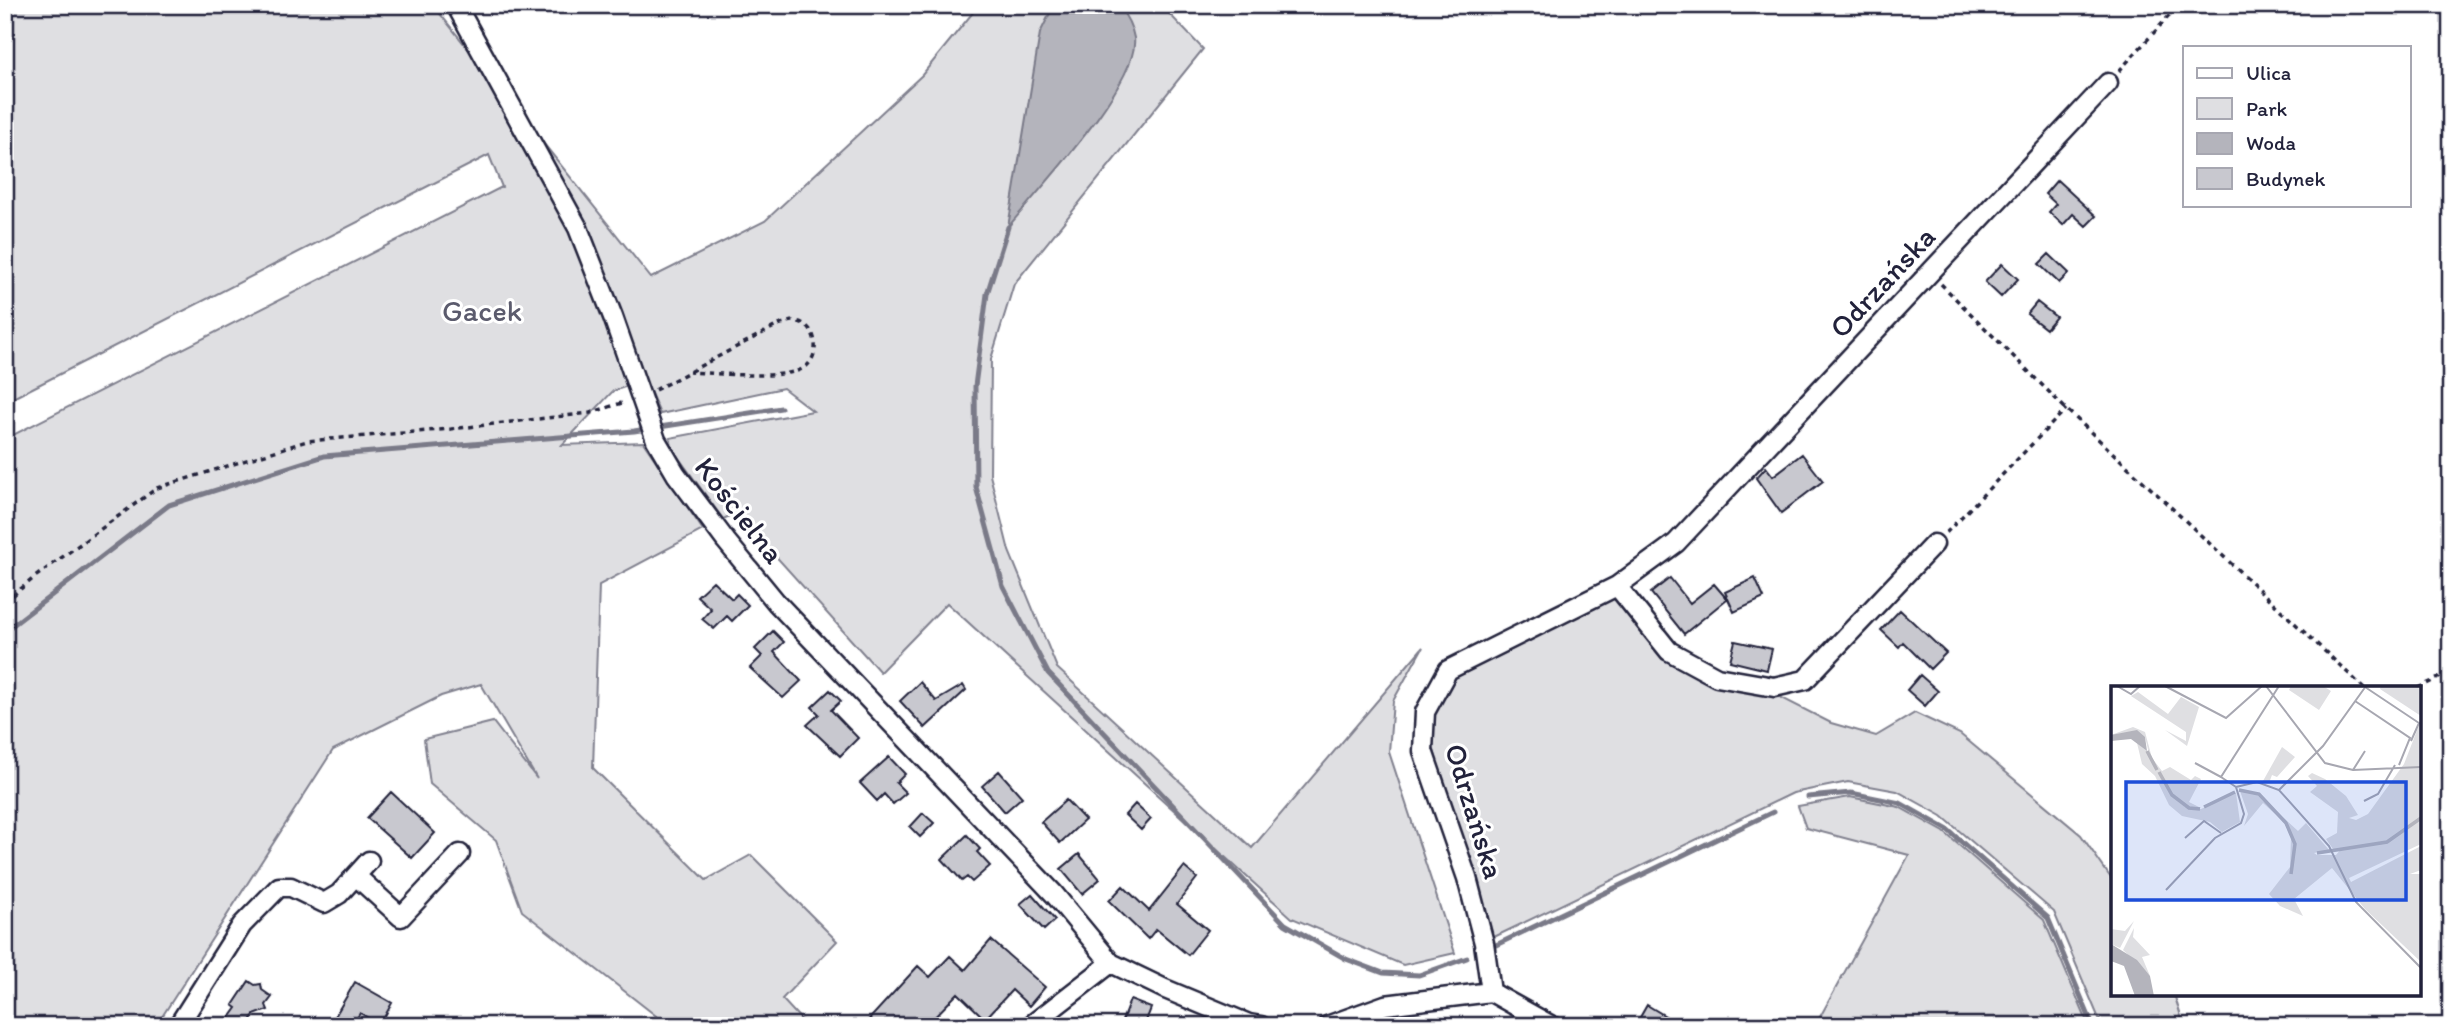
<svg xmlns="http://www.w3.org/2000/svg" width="2456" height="1031" font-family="Itim,sans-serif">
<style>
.green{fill:#dfdfe2;stroke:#80808e;stroke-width:2}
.water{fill:#b4b4bc;stroke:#7a7a88;stroke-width:2}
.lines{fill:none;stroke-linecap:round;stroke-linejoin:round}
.stream{stroke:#7a7a88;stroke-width:5}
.building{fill:#c8c8cf;stroke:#22223b;stroke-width:2}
.minor-casing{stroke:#22223b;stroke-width:23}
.path{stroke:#22223b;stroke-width:3.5;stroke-dasharray:5 5;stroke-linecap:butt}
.minor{stroke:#fff;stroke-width:18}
.labels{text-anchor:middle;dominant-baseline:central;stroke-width:6;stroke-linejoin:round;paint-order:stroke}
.street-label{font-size:30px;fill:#22223b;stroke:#fff}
.park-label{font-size:30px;fill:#5b5b6d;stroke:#fff}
.inset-river{fill:none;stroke:#b4b4bc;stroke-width:3.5}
.inset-road{fill:none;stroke:#a7a7b1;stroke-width:2}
.view{fill:#1d4ed8;fill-opacity:0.15;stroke:#1d4ed8;stroke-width:3.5}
.inset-edge{fill:none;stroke:#22223b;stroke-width:3.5}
</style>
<rect width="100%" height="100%" fill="#fff"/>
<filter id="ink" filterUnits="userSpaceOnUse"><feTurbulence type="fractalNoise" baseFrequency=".0143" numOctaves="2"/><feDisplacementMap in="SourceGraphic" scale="14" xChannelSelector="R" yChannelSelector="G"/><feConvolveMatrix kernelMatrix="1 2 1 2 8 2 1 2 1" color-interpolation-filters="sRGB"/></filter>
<g filter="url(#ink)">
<path class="green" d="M5,5H433L651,278L765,221L922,75L979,5H1161L1203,49L1014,284L991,359L990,475L1009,551L1057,668L1252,848L1423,647L1393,701L1389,752L1455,953L1403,965L1292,918L947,603L880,672L737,513L723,519L673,450L670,438L813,411L783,388L660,414L639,366L625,380L628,386L613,391L562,445L643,442L703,530L599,585L593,768L706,880L751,855L837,941L782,999L807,1026H669L522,911L496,840L430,784L424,739L493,722L537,779L481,684L441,696L333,750L156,1026H5V439L502,187L489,155L5,402Z
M1616,596L1663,656L1770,692L1831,723L1876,736L1915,713L1960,734L2081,835L2113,881V994H2174L2184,1026H2102L2054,912L1942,816L1897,791L1848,782L1793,793L1492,938L1474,869L1447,795L1433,747L1431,716L1453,678Z
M1850,797L1899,807L1944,832L2044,920L2089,1026H1815L1909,855L1806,828L1798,806Z"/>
<path class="water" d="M1054,5H1118C1125,14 1132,26 1134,38C1140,82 1038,191 1008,227L1040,33Z"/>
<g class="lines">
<path class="stream" d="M1008,227L987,294L975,386L976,487L1003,586L1048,673L1285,924L1346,959L1383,973L1419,975L1467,958
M5,631L169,505L324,456L634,431L781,408
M1808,797L1851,793L1900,803L1948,830L2048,918L2093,1026
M1496,945L1773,812"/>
</g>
<path class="building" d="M2057,180L2096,216L2086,226L2073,214L2063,225L2049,212L2056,204L2045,194Z
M2049,254L2069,273L2059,283L2039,264Z
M2002,264L2018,279L2001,297L1985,282Z
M2037,302L2056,317L2046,329L2027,314Z
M1802,454L1823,481L1781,513L1756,478L1766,467L1773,476Z
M1670,578L1690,603L1714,584L1727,599L1684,634L1651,593Z
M1755,578L1764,598L1734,612L1725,592Z
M713,581L732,599L737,594L748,605L732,621L727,616L714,629L702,619L711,609L697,596Z
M1900,610L1946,653L1930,669L1903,642L1899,647L1881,630Z
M773,631L784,642L774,652L801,681L783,698L750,668L762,656L755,649Z
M1735,641L1772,649L1767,670L1730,661Z
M1920,675L1938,691L1925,706L1907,690Z
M920,682L936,701L963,685L966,690L925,728L900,701Z
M830,690L841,701L831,710L858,738L840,756L807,725L819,714L812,707Z
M889,757L905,774L896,783L906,793L893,804L884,794L877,801L860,783Z
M999,771L1022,797L1005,812L982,786Z
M391,792L435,833L412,858L367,818Z
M1066,800L1085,820L1060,843L1041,822Z
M1135,804L1151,819L1141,830L1125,815Z
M923,813L934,823L920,837L910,827Z
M967,835L980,849L977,852L990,866L972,882L967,877L962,881L942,859Z
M1079,854L1100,879L1082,894L1061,869Z
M1184,867L1197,878L1177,904L1208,930L1188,955L1156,929L1148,939L1109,901L1123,886L1149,911Z
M1032,894L1055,920L1044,930L1020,904Z
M991,940L1045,987L1029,1006L1012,990L985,1019L958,993L926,1026H863L918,966L930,977L950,956L965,970Z
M249,981L255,985L261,984L262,990L272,997L266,1005L268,1010L254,1015L246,1026H224L237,1008L233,1005Z
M355,982L392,1003L380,1025L360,1013L352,1026H348L334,1018Z
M1130,1000L1151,1008L1144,1026H1120Z
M1647,1005L1682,1026H1635Z"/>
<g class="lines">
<defs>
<path id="minor" d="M456,5L578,228L613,317L656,440L676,474L726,541L776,602L1054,894L1111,963L1165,989L1249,1024L1261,1026
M1617,586L1669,651L1717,677L1774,687L1805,680L1934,544
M356,876L401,917L460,854
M1491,992L1484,943L1467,878L1423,751L1425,712L1448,670L1617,586L1676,543L2108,83
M1491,992L1552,1026
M178,1026L242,925L279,887H291L324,903L339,894L369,861
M1030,1026L1111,963
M1327,1026L1385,1005L1491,992"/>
</defs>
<use href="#minor" class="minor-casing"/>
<path class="path" d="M2119,71L2179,5
M1941,284L2066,409L2364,688
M655,390L778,325C782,324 789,321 794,321C819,323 822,359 802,369C780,380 716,373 689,372
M1946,533L2066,409
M5,602L35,577L157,488L307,441L451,429L590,413L625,402
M2418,688L2451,672"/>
<use href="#minor" class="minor"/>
</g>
</g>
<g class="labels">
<g class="street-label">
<text transform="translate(1882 282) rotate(-47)">Odrzańska</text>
<text transform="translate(740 510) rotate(52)">Kościelna</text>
<text transform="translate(1475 811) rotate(73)">Odrzańska</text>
</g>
<g class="park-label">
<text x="482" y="310">Gacek</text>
</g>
</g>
<g transform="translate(2111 686)">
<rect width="310" height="310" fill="#fff"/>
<path d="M180,0H212L220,5L208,24L178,4ZM270,0H310V30L269,3ZM27,6L57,28L70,11L88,21L76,60L54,44L75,55V46L20,10ZM310,34V158L238,192L240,196L310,160V184L299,188H310V276L254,223L221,182L183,213L192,230L169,220L158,208L179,181L180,151L174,137L152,117L133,140L137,128L129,105L148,109L187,145L195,137L218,164L203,167L206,169H225L230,163H222L215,153L226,147L227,126L199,106L206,100L197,90L201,87L214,93L235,110L247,129L238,132L245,134L257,128L293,78ZM22,41L34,46L41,72L51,85L59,81L80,94L84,90L90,93L78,116L90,122H78L62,109L40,76L34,51L0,49ZM26,57L36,65L61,110L74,121L90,123L125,107L129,136L111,146L99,136L71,130L58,119L44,90L31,78ZM171,61L184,71L166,91L161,89L158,97L152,95ZM23,235L9,262L0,258V243L14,245ZM23,242L22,251L39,269L31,271L39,290L12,264Z" fill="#dfdfe2"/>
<path d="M26,44L34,51L36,65L20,53L0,55V49ZM0,258L26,274L39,290L43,310H24L13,280L0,275Z" fill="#b4b4bc"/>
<path class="inset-river" d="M36,65L46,84M48,86L61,109L78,122L89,123M128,104L148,108L175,137L184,158L180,188M93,121L124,106M206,167L276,156L310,132"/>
<path class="inset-road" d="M6,0L20,8L29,0M54,0L115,32L151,0M155,0L214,77L242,84L310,81M254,1L308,37L300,55M244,15L299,52L288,79M84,77L110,91M242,84L254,65M125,101L146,96L168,104L218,160L245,216L310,282M125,101L110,91L168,0M168,104L212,60L255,0M253,115L267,108L284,79M74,152L93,135L110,147M55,204L104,152L130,137L133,128L125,101"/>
<path class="view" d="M15,96H295V214H15Z"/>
<rect width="310" height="310" class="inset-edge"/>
</g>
<rect width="2456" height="1031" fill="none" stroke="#fff" stroke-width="28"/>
<rect x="14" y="14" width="2428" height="1003" fill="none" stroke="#22223b" stroke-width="2.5" filter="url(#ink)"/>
<rect x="2183" y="46" width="228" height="161" fill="#ffffff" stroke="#a7a7b1" stroke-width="2"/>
<rect x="2197" y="68" width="35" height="10" fill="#ffffff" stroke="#a7a7b1" stroke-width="2"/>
<text x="2246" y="80" font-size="21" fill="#22223b">Ulica</text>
<rect x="2197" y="98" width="35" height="21" fill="#dfdfe2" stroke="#a7a7b1" stroke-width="2"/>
<text x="2246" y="116" font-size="21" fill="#22223b">Park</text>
<rect x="2197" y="133" width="35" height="21" fill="#b4b4bc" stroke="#a7a7b1" stroke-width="2"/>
<text x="2246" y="150" font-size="21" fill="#22223b">Woda</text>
<rect x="2197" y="168" width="35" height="21" fill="#c8c8cf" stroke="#a7a7b1" stroke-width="2"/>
<text x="2246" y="186" font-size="21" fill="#22223b">Budynek</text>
</svg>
